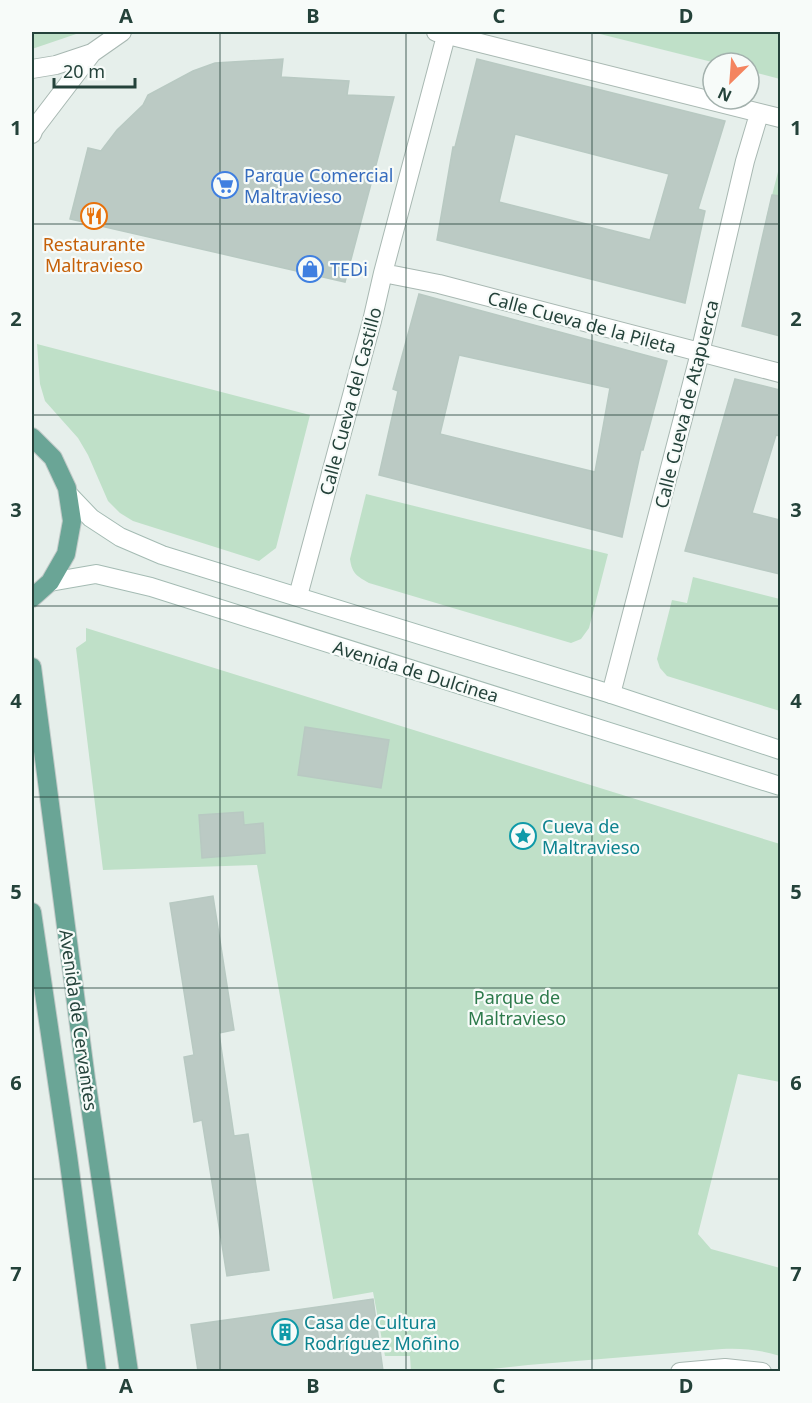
<svg xmlns="http://www.w3.org/2000/svg" width="812" height="1403" font-family="'Noto Sans',sans-serif">
<style>
.green{fill:#bfe0c8}
.building{fill:#bbcac4;stroke:#b8c9c2;stroke-width:1.5;fill-rule:evenodd}
.lines{fill:none;stroke-linecap:round;stroke-linejoin:round}
.minor-casing{stroke:#a8b8b2;stroke-width:20}
.secondary-casing{stroke:#a4bbb3;stroke-width:20}
.primary-casing{stroke:#c2cac8;stroke-width:20}
.minor{stroke:#fff;stroke-width:18}
.secondary{stroke:#fff;stroke-width:18}
.primary{stroke:#6aa596;stroke-width:18}
.grid{fill:none;stroke:#24423a;stroke-width:1.5;stroke-opacity:0.55}
.labels{text-anchor:middle;dominant-baseline:central;stroke-width:4.5;stroke-linejoin:round;paint-order:stroke}
.shop-label{font-size:18px;fill:#366cbe;stroke:#f7fbf9;text-anchor:start}
.food-label{font-size:18px;fill:#c56008;stroke:#f7fbf9}
.street-label{font-size:18px;fill:#24423a;stroke:#f7fbf9}
.culture-label{font-size:18px;fill:#0d838f;stroke:#f7fbf9;text-anchor:start}
.park-label{font-size:18px;fill:#2d7a4b;stroke:#f7fbf9}
.neatline{fill:none;stroke:#24423a;stroke-width:2}
.grid-label{font-size:20px;text-anchor:middle;font-weight:bold;fill:#24423a}
</style>
<rect width="100%" height="100%" fill="#e6efeb"/>
<path class="green" d="M32,32H82L32,49Z
M592,32H780V79L749,71V63H716Z
M780,164V223L766,219Z
M37,344L310,415L276,548L259,561L133,521L120,513L108,501L88,455L78,438L45,401L40,384Z
M366,494L608,554L589,628L581,639L571,643L369,583C357,576 352,574 350,559Z
M693,577L780,599V711L667,676L660,668L657,659L672,600L687,603Z
M86,628L780,844V1082L738,1074L698,1234L711,1249L780,1268V1356C762,1350 742,1348 722,1349L528,1365L474,1371L411,1372L410,1356H385L373,1292L333,1299L257,865L103,870L76,648L86,641Z"/>
<path class="building" d="M283,59L281,77L349,81L347,95L394,97L345,282L70,219L88,148L101,151L117,130L143,105L148,95L193,71L215,63Z
M477,59L725,121L698,209L705,211L685,303L437,240L453,147H455ZM515,134L669,174L650,240L499,202Z
M772,195L780,196V336L742,326Z
M419,294L667,361L643,450H641L622,537L379,475L398,391L393,389ZM459,355L610,388L595,472L440,434Z
M735,379L780,390V436L776,435L752,513L780,520V574L685,551Z
M305,727L389,740L381,788L298,775Z
M243,812L244,825L263,823L265,853L202,858L199,815Z
M213,896L234,1030L219,1033L234,1136L248,1134L269,1270L227,1276L202,1120L194,1122L184,1057L194,1055L170,903Z
M373,1299L383,1371H198L191,1325Z"/>
<g class="lines">
<defs>
<path id="minor" d="M436,32L780,118
M32,69L56,65L92,53
M32,134L34,129L92,53L122,32
M383,273L439,284L780,373
M298,596L372,321L383,273L447,32
M611,694L700,353L745,161L759,114
M680,1372L725,1368L762,1372"/>
<path id="secondary" d="M69,495L91,518L120,537L162,555L611,694L780,750
M50,582L96,574L151,587L780,786"/>
<path id="primary" d="M32,437L53,458L67,488L72,521L66,554L50,582L32,598
M32,667L86,1079L129,1372
M32,912L68,1156L97,1372"/>
</defs>
<use href="#minor" class="minor-casing"/>
<use href="#secondary" class="secondary-casing"/>
<use href="#primary" class="primary-casing"/>
<use href="#minor" class="minor"/>
<use href="#secondary" class="secondary"/>
<use href="#primary" class="primary"/>
</g>
<path class="grid" d="M220,32V1372M406,32V1372M592,32V1372M32,224H780M32,415H780M32,606H780M32,797H780M32,988H780M32,1179H780"/>
<defs>
<symbol id="supermarket-ring" viewBox="-11 -11 22 22"><circle r="9.5" fill="#f7fbf9" stroke="#3f7fe0" stroke-width="1.5"/><path d="M-6-5.5h2.5l.6 2H6L4.5 2H-2.5L-4.4-4H-6ZM-1.5 3.2a1.3 1.3 0 1 0 .1 0ZM3 3.2a1.3 1.3 0 1 0 .1 0Z" fill="#3f7fe0"/></symbol>
<symbol id="restaurant-ring" viewBox="-11 -11 22 22"><circle r="9.5" fill="#f7fbf9" stroke="#e8710a" stroke-width="1.5"/><path d="M-5-6h1v4h1v-4h1v4h1v-4h1v5L-1.5 .5V6h-2V.5L-5-1ZM5-6V6H3V1.5H1.5Q1.5-4 5-6Z" fill="#e8710a"/></symbol>
<symbol id="shop-ring" viewBox="-11 -11 22 22"><circle r="9.5" fill="#f7fbf9" stroke="#3f7fe0" stroke-width="1.5"/><path d="M-5-2.5h2.3a2.7 3.5 0 0 1 5.4 0H5L5.5 6h-11ZM-1.5-2.5h3a1.5 2.3 0 0 0-3 0Z" fill="#3f7fe0"/></symbol>
<symbol id="sight-ring" viewBox="-11 -11 22 22"><circle r="9.5" fill="#f7fbf9" stroke="#0f9aa8" stroke-width="1.5"/><path d="M0-6L1.8-2.2L6-1.7L2.9 1.2L3.7 5.4L0 3.3L-3.7 5.4L-2.9 1.2L-6-1.7L-1.8-2.2Z" fill="#0f9aa8"/></symbol>
<symbol id="building-ring" viewBox="-11 -11 22 22"><circle r="9.5" fill="#f7fbf9" stroke="#0f9aa8" stroke-width="1.5"/><path d="M-4-6H4V6H1V3H-1V6H-4ZM-2.5-4.3h1.7v1.8h-1.7ZM.8-4.3h1.7v1.8H.8ZM-2.5-1h1.7V.8h-1.7ZM.8-1h1.7V.8H.8Z" fill="#0f9aa8"/></symbol>
</defs>
<g fill-rule="evenodd">
<use href="#supermarket-ring" x="210" y="170" width="30" height="30"/>
<use href="#restaurant-ring" x="79" y="201" width="30" height="30"/>
<use href="#shop-ring" x="295" y="254" width="30" height="30"/>
<use href="#sight-ring" x="508" y="821" width="30" height="30"/>
<use href="#building-ring" x="270" y="1317" width="30" height="30"/>
</g>
<g class="labels">
<g class="shop-label">
<text x="244" y="175">Parque Comercial<tspan x="244" dy="21">Maltravieso</tspan></text>
<text x="330" y="269">TEDi</text>
</g>
<g class="food-label">
<text x="94" y="244">Restaurante<tspan x="94" dy="21">Maltravieso</tspan></text>
</g>
<g class="street-label">
<text transform="translate(582 322) rotate(15)">Calle Cueva de la Pileta</text>
<text transform="translate(350 401) rotate(-75)">Calle Cueva del Castillo</text>
<text transform="translate(686 404) rotate(-76)">Calle Cueva de Atapuerca</text>
<text transform="translate(416 671) rotate(17)">Avenida de Dulcinea</text>
<text transform="translate(79 1020) rotate(82)">Avenida de Cervantes</text>
</g>
<g class="culture-label">
<text x="542" y="826">Cueva de<tspan x="542" dy="21">Maltravieso</tspan></text>
<text x="304" y="1322">Casa de Cultura<tspan x="304" dy="21">Rodríguez Moñino</tspan></text>
</g>
<g class="park-label">
<text x="517" y="997">Parque de<tspan x="517" dy="21">Maltravieso</tspan></text>
</g>
</g>
<rect width="812" height="1403" fill="none" stroke="#f7fbf9" stroke-width="66"/>
<g transform="translate(731 81) rotate(205)"><circle r="28" fill="#f7fbf9" stroke="#a3b1ad" stroke-width="1.5"/>
<path d="M0-4.5L10 22L0 15L-10 22Z" fill="#f4845f"/>
<text y="-9" font-size="16" font-weight="bold" text-anchor="middle" fill="#24423a">N</text>
</g>
<path d="M54 78v9h81v-9" fill="none" stroke="#24423a" stroke-width="3"/>
<text x="63" y="78" font-size="18" fill="#24423a" stroke="#f7fbf9" stroke-width="4.5" paint-order="stroke">20 m</text>
<rect x="33" y="33" width="746" height="1337" class="neatline"/>
<g class="grid-label">
<text x="126" y="23">A</text>
<text x="313" y="23">B</text>
<text x="499" y="23">C</text>
<text x="686" y="23">D</text>
<text x="16" y="135">1</text>
<text x="796" y="135">1</text>
<text x="16" y="326">2</text>
<text x="796" y="326">2</text>
<text x="16" y="517">3</text>
<text x="796" y="517">3</text>
<text x="16" y="708">4</text>
<text x="796" y="708">4</text>
<text x="16" y="899">5</text>
<text x="796" y="899">5</text>
<text x="16" y="1090">6</text>
<text x="796" y="1090">6</text>
<text x="16" y="1281">7</text>
<text x="796" y="1281">7</text>
<text x="126" y="1393">A</text>
<text x="313" y="1393">B</text>
<text x="499" y="1393">C</text>
<text x="686" y="1393">D</text>
</g>
</svg>
